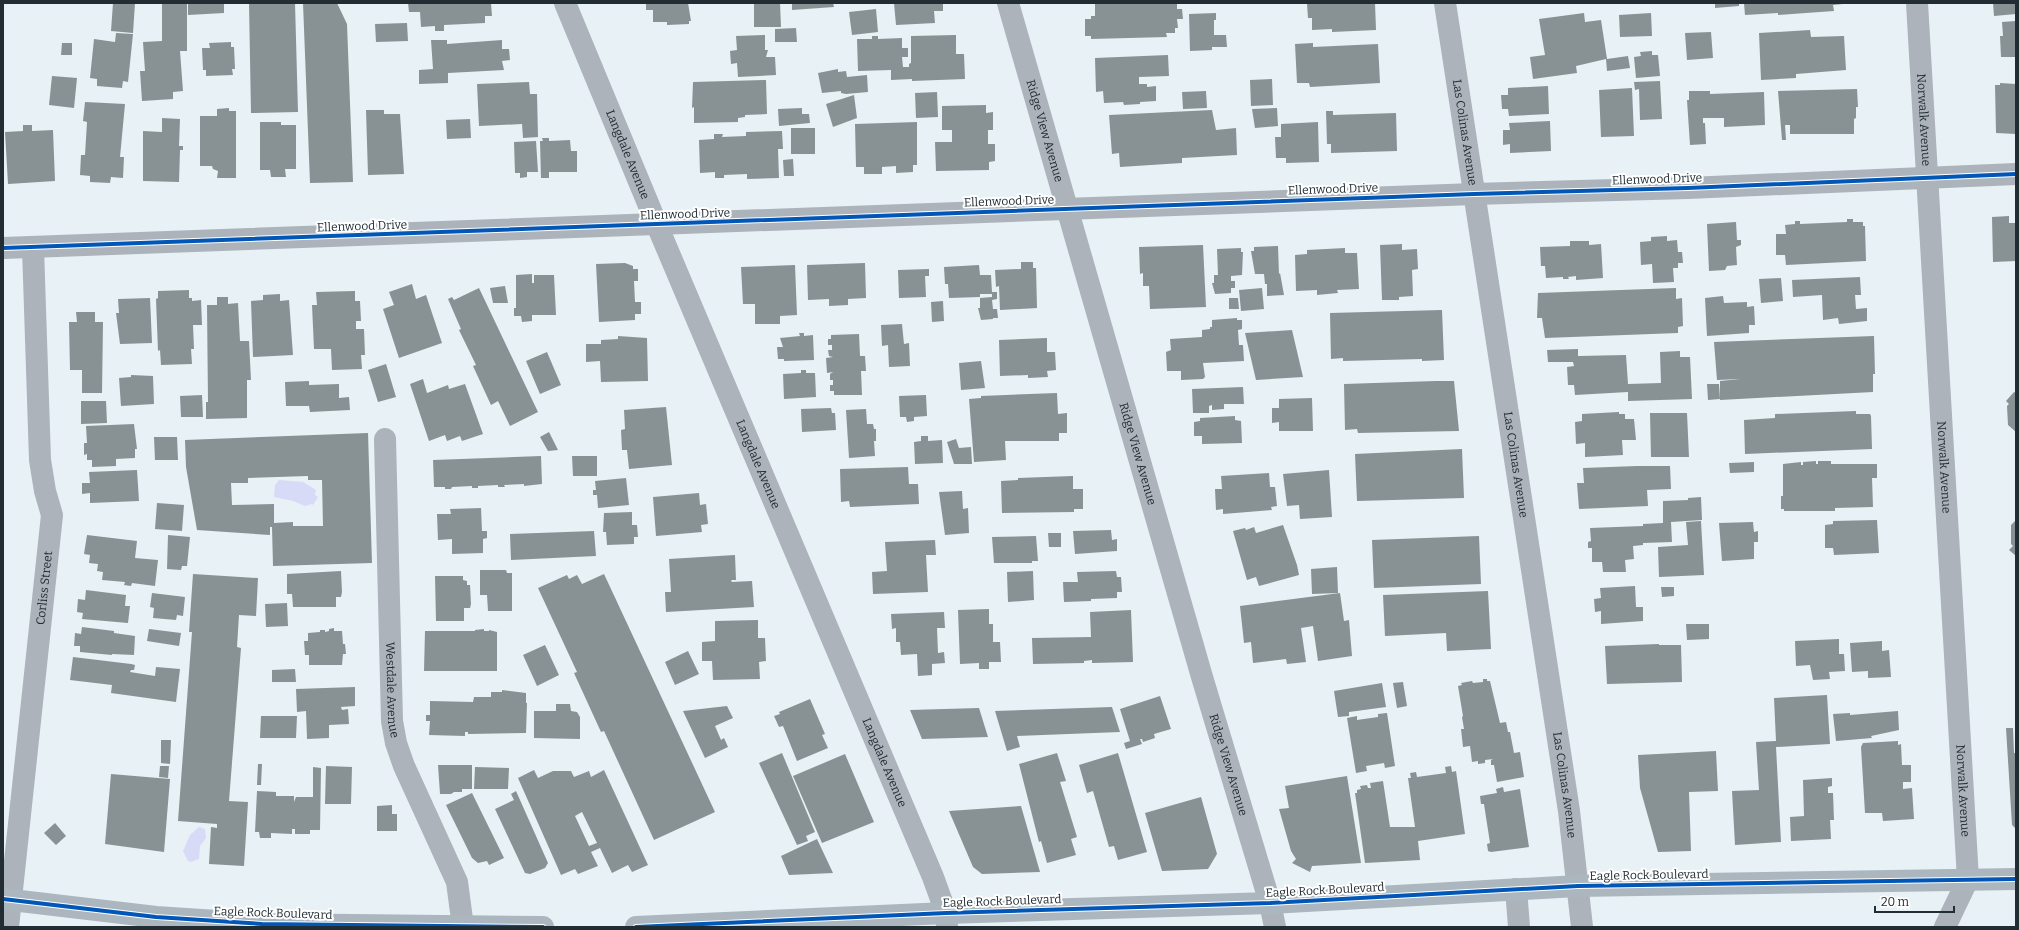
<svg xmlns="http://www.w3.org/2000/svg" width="2019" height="930" font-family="Bitter,serif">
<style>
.water{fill:#d8dbf7}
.building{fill:#889295;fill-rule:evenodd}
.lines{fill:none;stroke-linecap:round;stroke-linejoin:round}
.minor{stroke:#acb3ba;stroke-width:22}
.major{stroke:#acb6be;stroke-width:22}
.cycleway-casing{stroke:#fff;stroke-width:6}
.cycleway{stroke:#0057b8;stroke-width:4}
.labels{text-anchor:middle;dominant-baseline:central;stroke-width:4;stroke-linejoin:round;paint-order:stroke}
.street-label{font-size:12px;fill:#212d33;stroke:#fff}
</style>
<rect width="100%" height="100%" fill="#e7f1f6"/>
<path class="water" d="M279,480L303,482L316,490L315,495L318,497L313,505L312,504L305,506L293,501L274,497L275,485Z
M199,827L205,829L206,838L200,846L199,859L191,862L188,861L183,851L190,835Z"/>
<path class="building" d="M113,3H135L133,33L111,31Z
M162,3H187V51H180L183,91L173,92V99L142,101L140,71H145L143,42L162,41Z
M188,3H224V13L188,15Z
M249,3H295L298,112L251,113Z
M303,3H337L347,24L353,182L310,183Z
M408,3H491L492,16H485V23L444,25V31H435V26L421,27L420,12H409Z
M646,3H688L691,21H689V24L667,25V22H653V10H646Z
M754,3H780L781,27H754Z
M792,3H833L834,7L792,10Z
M894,3H943V11H934L935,23L896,25Z
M1095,3H1177V9H1182L1183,19H1177L1178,28H1175V33H1166L1167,37L1091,39V36H1085V19H1091V16H1095Z
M1310,3H1375L1376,30L1332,32V29L1312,30V18H1308L1307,4Z
M1715,3H1739V6L1715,8Z
M1744,3H1842L1843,4L1833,5L1834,11L1778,15V13L1745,15Z
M1993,3H2016V14L1994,16Z
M876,9L878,32L852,35L849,12Z
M1216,13V20H1214V35H1226L1227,47H1212V50L1190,51L1189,14Z
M1584,13L1585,22L1601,20L1607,59L1628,56L1630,68L1607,71L1606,59L1576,66L1577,73L1533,79L1530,57L1545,55L1539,19Z
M1651,13L1652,36L1620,37L1619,15Z
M2016,21V57H2001L2000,36H2003L2002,22Z
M407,23L408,41L376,42L375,24Z
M796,28L797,42H775V29Z
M1810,30L1811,37L1844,36L1846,70L1796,74V78L1761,80L1759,33Z
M1711,32L1713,58L1687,60L1685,33Z
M116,33L133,34L128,82L123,81L122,88L97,86V79L90,78L94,39L115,42Z
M765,35V50H768L766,57H775L776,75L738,77L737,63L731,64L730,51L737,50L736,36Z
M956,35V54H964L965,79L912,81V79L891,80V70L858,71L857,39H872V36H878V39L902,38V48H908V57H902L903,67H909V64L911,63V36Z
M431,40H447V44L502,40V49H509L510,60L502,61L504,70L448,73V83L419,84V70L433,69Z
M231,42V47H234L235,69H232L233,75L206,76V70H203L202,48H210L209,43Z
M62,43H72V55H61Z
M1313,43V47L1378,44L1380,83L1310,87L1309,83H1297L1295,44Z
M1652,51V55H1658L1660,76L1636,78L1634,57L1641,56L1640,52Z
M1168,55L1169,76L1139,77V84H1147V87L1156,86V101L1140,102V104L1124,105L1123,102L1104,103L1103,91L1096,92L1095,58Z
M838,69V72L846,71L847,77L867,75L868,92L846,94L841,93V91L822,93L818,73Z
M52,76L77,78L74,108L49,105Z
M1272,79L1273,105L1251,106L1250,80Z
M766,80L767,114L745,115V117L738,118V122L694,123V107L692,108L693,82Z
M1660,81L1662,119L1640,120L1639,89L1635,90L1634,82Z
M529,82L530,94H537L538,137L523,138L522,124L479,126L477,84Z
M2000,83L2016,84V134L1996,133L1995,85H2000Z
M1548,86L1549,114L1509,116L1508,109H1502L1501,95H1508V88Z
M1632,88L1634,136L1601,137L1599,90Z
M1857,89L1858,107H1856V118L1854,119V134H1790V125H1785L1786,140H1782L1778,91Z
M1206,91L1207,108L1183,109L1182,92Z
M1689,91H1710V94L1764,92L1765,125L1724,127V118H1703V123H1705L1706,144L1690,145L1687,100H1689Z
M937,92L938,117L916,118L915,93Z
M854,95L857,118L833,127L826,104Z
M85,102L125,104L120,157H124L123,178L111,177L110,183L90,182V176L80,175L81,155H85L87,122L83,121Z
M986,105V113L993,112V130H988V144H995V161L989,162V170L936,171L935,142H952V130H942V106Z
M229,108V111H236V178H217L218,171L213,169L212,166H200V116H217V109Z
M802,108V114H809L810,123L779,126L778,109Z
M1277,108L1278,126L1255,128L1252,109Z
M366,110H384V114H400L404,174L368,175Z
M1212,110L1216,130L1236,128L1237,155L1182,158V163L1120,167L1119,153L1112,154L1109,115Z
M1326,111H1333V115L1396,113L1397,151L1331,153V144H1327Z
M162,118L180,119L179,146H183V150H180L179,182L143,181V131L162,132Z
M470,119L471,138L447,139L446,120Z
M1550,121L1551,151L1510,153V144L1503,145V130H1510L1509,123Z
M260,122H281V125H296V169H285L286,177H271L270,170H260Z
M917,122V165H913V172L896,173V166L882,167V174H864V167H856L855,124Z
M1318,122L1319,162L1286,163V158H1276L1275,137H1281V124Z
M23,125H32V131L53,130L55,181L8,184L5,132L23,131Z
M791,128H815V154H791Z
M782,131L783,149H778L779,178L747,179V174L724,175V178H715V172L700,173L699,140L714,139V134H723L722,137L746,136V132Z
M542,138H549V141L570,140L571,151H577V172H549V178H541L540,141H543Z
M536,141L538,172H527V177L520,178V173H515L514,142Z
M793,159L794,176H784L783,160Z
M2009,216V223H2016V261L1993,262L1992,217Z
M1847,219H1853V222H1863V226H1865L1866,261L1786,265L1785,255H1776V234H1786L1785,225L1795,224V221H1800V224L1847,222Z
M1736,222L1737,240H1741V245L1736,247L1737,265L1727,266L1725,270L1709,271L1707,224Z
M1667,236V241L1677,240L1678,252H1682L1683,263H1678V268H1673L1674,282L1653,283L1652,264L1641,265L1640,242L1651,241V237Z
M1570,241H1589V245L1601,244L1603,278L1576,280V276L1568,277L1569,279H1563V277L1546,278L1545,266H1541L1540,247L1570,246Z
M1402,244V250L1417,249L1418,269L1412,270L1413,296L1399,297V300H1382L1380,245Z
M1203,245L1206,307L1150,309L1149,286H1143V273L1140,274L1139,247Z
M1278,246L1279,274L1280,273L1284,295L1267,296V284H1265L1264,274H1255L1251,251H1254V247Z
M1241,248V252H1243L1242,275L1231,276V281H1235V288H1231V293L1215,294L1212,283H1214V275H1218L1217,249Z
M1345,248V253H1357L1359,289L1337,290L1338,293L1317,295V290L1296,291L1295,255L1307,254V250Z
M1021,262H1033V268H1036L1037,308L1000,310L999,286L996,287L995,270L1021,269Z
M625,263L633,266V269H638V281H634L635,302H641V314H635V320L599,322L596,264Z
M865,263L866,298L848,299V305L829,306V299L808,300L807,265Z
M795,265L797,315L780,316V324H755V304H743L741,267Z
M979,265L980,275H991L992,292H997V299L992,300L993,309H997L998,318H993V319L981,320L978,308H980V298L992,297V294H980V297L949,298L948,284H945L944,267Z
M929,269V276H925L926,297L899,298L898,270Z
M532,274V283H534V275H554L556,315H532V321L522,322L521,316H514V308H516V275Z
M1860,277L1861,295H1855L1856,309L1867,308V321L1839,324L1838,318L1823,320L1822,295L1793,297L1792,280Z
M1781,278L1783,301L1761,303L1759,279Z
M412,284L416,299L426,295L442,343L399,358L383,309L394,305L389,292Z
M505,286L508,303H493L490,288Z
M479,288L538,412L510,426L498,401L491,405L473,366L476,365L459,330L461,329L448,299L452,297L454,300Z
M1262,288L1264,309L1241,311L1239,290Z
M1676,288V299L1682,298L1683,326L1678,327V333L1545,338L1542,318H1537L1538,293Z
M189,290V298H192V301L201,300L202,325H193L194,349H191L192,364L161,365L160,350L158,351L156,299L158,298V291Z
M355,291V301H360L361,321H356V329H364L365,355H361L362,369L332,370L331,349H314L312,305H317L316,292Z
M280,294V301L289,300L293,355L253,357L251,301L263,300V295Z
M1723,296L1724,303L1747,302V307L1754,306L1755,325H1749V333L1707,336L1705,298Z
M217,297H228V304L238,303L240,341H249L251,380H247V418L206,419V402H208L207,305H217Z
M150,298L152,343L120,344L116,313H119L118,299Z
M1229,298H1238L1239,309H1229Z
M943,301L944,321L932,322L931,302Z
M1442,310L1444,360L1422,361V359L1343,361V358L1331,359L1330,313Z
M76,312H95V322H103L102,393H82V370H70L69,322H77Z
M1237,318V320H1242V329L1238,330L1239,345H1243L1244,361L1203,363L1205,377L1203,379L1181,380V371H1167L1166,352L1171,350L1170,339L1202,337V330L1210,329V327H1212V320Z
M902,324L904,344L909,343L910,366L889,367L888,345L882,346L881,325Z
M1292,330L1303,377L1256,380L1245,333Z
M799,333H804V336L813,335L814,360L784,361V359H778L777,347H783L780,338L800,336Z
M859,334L860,356H865L866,371H861L862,395H834V391H830V385H833V380H830V374L833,372L827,373L826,358L833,357L829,356L828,350H832V345H828V339H831V335Z
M618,336L647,338L648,381L601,382L600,361L586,362V344H601V340L618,339Z
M1874,336L1875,374H1873V392L1720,400V381L1740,379L1717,380L1714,342Z
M1047,338V352H1055L1056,370L1047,371L1048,377L1028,378V375L1000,376L999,340Z
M1578,349V356L1626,355L1628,384L1661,383L1660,352L1680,351V357H1690L1692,399L1628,401V392L1575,395L1574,385H1568L1567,367L1574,366L1573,362H1548L1547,350Z
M547,352L561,385L540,394L526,361Z
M981,361L985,388L961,390L959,363Z
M386,364L396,397L378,402L368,370Z
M801,370H806V373H815L816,397L784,399L783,374L801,373Z
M131,375L153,376L154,404L121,406L119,378L131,377Z
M423,379L427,393L448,385L449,389L465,384L483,434L462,441L460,436L447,441L445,435L429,441L410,384Z
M309,381V385L339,384V398L349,397L350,410L310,412L309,406H286L285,382Z
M1436,381H1454L1459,431L1358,433L1357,429L1345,430L1344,384Z
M1707,384H1719L1720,399L1708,400Z
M1243,387L1244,404H1224V409L1212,410V405L1209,406V413H1193L1192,389Z
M2014,392L2016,393V432L2008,425L2007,406L2009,404L2006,401Z
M1057,393L1058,414L1067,413V433H1059V441H1005L1006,460L974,462L969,399L981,398V396Z
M202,395L203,417H181L180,396Z
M926,395L927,416L914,417V421L907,422L906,417H900L899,396Z
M1312,398L1313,431H1279V422L1272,423V408H1279V399Z
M81,401H106L107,423L81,424Z
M666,407L672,465L629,469L627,450H622L621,430L625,429L624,410Z
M831,408L832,413H835L836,430L802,432L801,409Z
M866,409L867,424H873L874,429H876V441H874L875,456L849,458L846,410Z
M1856,411V414H1870L1871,416L1872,449L1745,454L1744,420L1775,418V414Z
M1619,412V414H1625V419H1634L1636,440H1622L1623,455L1585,457V443L1576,444L1575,422L1582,421V414Z
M1650,413H1687L1689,457H1651Z
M1235,416V420L1241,421L1242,443L1202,444V436H1194V422L1200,421V418Z
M134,424L137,449H135V458L116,459V466L92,467V460H87V454L84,455V443H87L86,426Z
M549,432L558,450L548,451L540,437Z
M368,433L372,563L273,566L272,527H270V535L197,530L186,467L185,440ZM308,476V480H322L323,526H293V522L274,523V504L232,505L231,483H248V478Z
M921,436H928V441L942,440L943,463L915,464L914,442L921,441Z
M154,437H177L178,460H155Z
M956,439L959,448L971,447L972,464H954L947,442Z
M1462,449L1464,498L1357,501L1355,454Z
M541,456L542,484L524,486V484L504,485L505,487H498V485L478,486V488H472V486L452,487L451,489H445V487H434L433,460Z
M572,456H597V476H573Z
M1816,461V464H1818V461H1831V464H1877V478H1872L1873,507L1835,508V511H1784V509H1781V496H1783V464L1801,462V465H1803V462Z
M1754,462V472L1730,473L1729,463Z
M1637,466H1670L1671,489L1647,490L1648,506L1579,509L1577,483H1584L1583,468Z
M908,467L909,484H918L919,504L850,507L849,501L841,502L840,469Z
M137,470L139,501L90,503V493L82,494V483H90L89,472Z
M1329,470L1332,517L1300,519L1299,505L1287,506L1283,474Z
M1269,473L1270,487H1275L1277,506L1271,507L1272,510L1223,514V509L1216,510L1215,489H1222L1221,476Z
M1073,476V489H1083V509H1074V512L1002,513L1001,481L1018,480V478Z
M626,478L629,505L598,508L597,495H593V490H596L595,481Z
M962,491L963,509L968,508L969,533L945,535L939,492Z
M699,493L700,505L706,504L708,524L701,525L702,532L656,536L653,497Z
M1701,497L1702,520L1671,522L1672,542L1643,543V545L1633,546L1634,559L1625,560L1626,572H1603L1602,562H1592V548H1588V542L1591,541L1590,528L1643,526V524L1663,523V501L1688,500V498Z
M157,503L184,505L182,531L155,529Z
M481,508L482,531H487V538L483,539V553L452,554V539L438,540L437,514H451L450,509Z
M632,512V525H637L638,537H634V544L607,545L606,532H603L604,513Z
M1877,520L1879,553L1834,555L1833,548H1825V525L1833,524V521Z
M2016,520V556L2009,550L2013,546L2011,544V525Z
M1701,521L1704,575L1659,577L1658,547L1688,545L1686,522Z
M1753,522L1754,532L1758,531V542H1754V559L1722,561L1719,523Z
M1283,525L1297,565L1299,575L1259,586L1256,577L1247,580L1233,531L1245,528L1246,530L1254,527L1256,533Z
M1111,530L1112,540L1117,539V551L1075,554L1073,531Z
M594,531L596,556L511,560L510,534Z
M1048,533H1061V547H1049Z
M87,535L137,541L135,558L158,560L155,586L132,583L131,586L124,585L125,582L102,580L103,572L97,571L98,564L89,563L90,555L84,554Z
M168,535L190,537L187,566H182L181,570L167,569Z
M1036,536L1038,561H1032V563H994L992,537Z
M1479,536L1481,584L1374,588L1372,540Z
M935,540L936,555H926L928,592L873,594L872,572L887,571L885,542Z
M735,555L736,580H731L732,582L752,581L754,607L666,612L665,592H671L669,559Z
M1337,567L1338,593L1312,594L1311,569Z
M480,570H506L507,573H512V611H488L487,595H480Z
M341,571L342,592L341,597H336V607H293L292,594H287V574Z
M1033,571L1034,600L1008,602L1007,572Z
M1116,571L1117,577H1121L1122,592H1117V598L1091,599V601L1064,602L1063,582H1078L1077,572Z
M193,574L258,578L256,616L239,615L237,647L241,648L229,801L248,802L244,866L209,864L211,827L217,828V824L178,821L192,632H189Z
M604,574L715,812L654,840L604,731L601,732L574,673L577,672L538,588L567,575L569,579L577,575L582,584Z
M435,576H463V580L467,581V585H470L471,604L470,608H464V621H436Z
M1635,586L1636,607H1643V621L1601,624V611L1595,612L1594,599L1601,598L1600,588Z
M1661,587H1674V596L1662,597Z
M86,590L126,595L125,606H130L128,623L82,619L83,613L77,612L78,599L85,600Z
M1488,591L1491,649L1447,651L1446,633L1385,636L1383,595Z
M152,593L185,597L183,616L177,615L176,620L153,618L154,608L150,607Z
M1340,593L1344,621L1349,620L1352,656L1318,661L1313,626L1301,628L1306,662L1287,664L1286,659L1253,663L1251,642L1244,643L1240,606Z
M287,603L288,626L266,627L265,604Z
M989,609V624H993V642H1000L1001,662H989V669H979V663L960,664L958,610Z
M1131,610L1133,662L1092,663V660L1084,661V663L1033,664L1032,638L1091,637L1090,612Z
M944,612L945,628H937L938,653L944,652L945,663L932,664V675L918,676L917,654L901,655L900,642H896V628L892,629L891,614Z
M758,620V638H765L766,661L759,662L760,679L713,680L712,661H702V642L715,641V621Z
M1686,624H1709V639L1687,640Z
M82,627L114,631V633L135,636L134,655L112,654V655L80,652V646H74L75,633L81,634Z
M334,628V631H342L343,644H345L346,654H343L342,665H309V655H305L304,641H308V633L320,632V630H325V632L329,631V629Z
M149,629L181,633L179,646L147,641Z
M484,629V631H489V630L497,632V671H424L425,631H475V630Z
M1839,639V654H1844L1845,671L1829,672L1830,679L1813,680L1810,665L1796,666L1795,641Z
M1882,641V651L1889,650L1891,677L1868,678V671L1852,672L1850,643Z
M1659,644V645H1681L1682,682L1607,684L1605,646Z
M545,645L559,675L537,686L523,655Z
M688,651L699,674L675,685L665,662Z
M73,657L131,664L135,665L134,670H131L130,672L155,676L156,667L180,669L176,702L111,693L112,685L70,680Z
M295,669L296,682H272V670Z
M1483,679H1487V681H1490L1500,723L1506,722L1508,732H1510L1514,753L1520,752L1524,777L1497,782L1494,765H1491V760L1493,759L1485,760V763L1478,764V761L1472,762L1470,746L1463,747L1461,729H1464L1462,717L1463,716L1458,686L1462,685L1461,683L1472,681L1473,683L1483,682Z
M1403,682L1407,706L1397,708L1393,683Z
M1382,683L1386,707L1349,712V716L1338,717L1334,691Z
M355,687V706L341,707L342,710L348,709L349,724L329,725V738L307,739L306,711L297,712L296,689Z
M502,690L526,693V703H527L526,733L468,734V732H465V736L429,735L430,721H426V715H430V701L473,702L474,697H491V692H502Z
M1827,695L1830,744L1776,747L1781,842L1735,845L1732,791L1759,790L1756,742L1776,741L1774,698Z
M1160,696L1171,729L1154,734L1155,738L1143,742L1142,739H1140L1142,744L1126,749L1124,743L1130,741L1120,709Z
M810,699L825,734L822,735L828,748L797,761L783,726L779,727L774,716L780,714L779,712Z
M556,704H570L571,711L577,712L580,717V739L534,738V711H556Z
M727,706L733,718L715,726L721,740L724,738L728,747L705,758L683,711Z
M1112,707L1120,732L1017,736L1020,747L1007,751L995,711Z
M979,708L988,737L922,739L910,710Z
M1898,711L1899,730L1871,736L1872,738L1836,741L1833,714L1850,713V715Z
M1387,713L1395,766L1385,768L1384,763L1366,766L1367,771L1356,773L1347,718L1357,716V720L1378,717V714Z
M261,716H297L296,738H260Z
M2006,728H2013L2014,753H2016V829L2012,825Z
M161,740H171L170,764L161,763Z
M1898,741V745L1901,744L1902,765H1911V782H1903V789L1912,788L1914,819L1883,821L1882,813H1865L1861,747L1863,743Z
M1716,751L1718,791L1689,792L1691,851L1658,852L1640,788L1638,755Z
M782,753L815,832L806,836L808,841L797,845L759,763Z
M1057,753L1066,781L1060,782L1077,837L1071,839L1076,855L1047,863L1041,841L1039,842L1019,764Z
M1118,753L1147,852L1118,860L1114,846L1109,847L1093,791L1087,793L1079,765Z
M845,754L874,822L822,843L793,776Z
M258,764H262L261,785H257Z
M438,765H472V789H462V792H454L451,794H440Z
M160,766H169L168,778L159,777Z
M326,766L352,767L351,804H325Z
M1451,766L1452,772L1456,771L1465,834L1418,841L1420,860L1365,863L1355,793H1357V790L1361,789L1360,786L1367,785L1368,788H1371L1370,783L1383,781L1390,827H1415L1408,778H1411L1410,773L1416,772L1417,777L1446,773L1445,767Z
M313,767L321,768L320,830H310V834H295V829H292V834L271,833V838H260L259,832H255L257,791L276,792V796H294V802L296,797H313Z
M475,767L509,768L508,789H474Z
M534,770L538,778L553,771H571L574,777L589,771L591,777L604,770L648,865L632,872L628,865L612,873L600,848L591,852L598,866L578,874L575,869L561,875L518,778ZM582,812L597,843L589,846L575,816Z
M111,774L170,779L164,852L105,844Z
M1347,776L1361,863L1312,866L1310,872L1292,863L1296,859L1291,851L1279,809L1289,808L1285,786Z
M1832,778V786L1828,787V793H1833L1834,820H1830L1831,839L1791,841L1790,817L1804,816L1803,780Z
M1503,787L1504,792L1520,789L1529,847L1491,852L1488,851L1487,844L1490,843L1484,804H1481L1480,796L1497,793L1496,789Z
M516,791L548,863L545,868L530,874L525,873L495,809L514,800L511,794Z
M472,793L504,858L489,865L487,861L478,863L472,858L446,805Z
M1201,797L1217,854L1208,869L1162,871L1145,813Z
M392,805V814H397V831H377V806Z
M1021,806L1040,872L982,874L973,867L949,811Z
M55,823L66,836L56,845L44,833Z
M817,839L833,873L789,875L781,856Z"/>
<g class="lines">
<g class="minor">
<path id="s1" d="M565,3L657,225L933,877L946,913L947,927"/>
<path id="s2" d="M1008,3L1202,677L1270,903L1275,927"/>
<path id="s3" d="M1445,3L1569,811L1582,927"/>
<path id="s4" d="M1917,3L1968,879L1945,927"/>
<path d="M3,248L1474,194L1688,188L2016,174"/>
<path id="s5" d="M385,439L392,721L396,743L404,766L457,882L463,927"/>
<path d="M1516,889L1519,927"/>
<path id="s6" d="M8,927L52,515L45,491L40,460L33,248"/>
</g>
<path class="major" d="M3,899L156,917L262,924L543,927
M636,927L946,913L1270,903L1578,886L2016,879"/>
<defs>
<path id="cycleway" d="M3,248L1474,194L1688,188L2016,174
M3,899L156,917L262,924L543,927
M636,927L946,913L1270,903L1578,886L2016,879"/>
</defs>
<use href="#cycleway" class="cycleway-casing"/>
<use href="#cycleway" class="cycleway"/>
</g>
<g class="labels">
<g class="street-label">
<text stroke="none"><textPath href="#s4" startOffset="117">Norwalk Avenue</textPath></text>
<text stroke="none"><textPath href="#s2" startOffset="133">Ridge View Avenue</textPath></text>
<text stroke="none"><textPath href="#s3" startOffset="131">Las Colinas Avenue</textPath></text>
<text stroke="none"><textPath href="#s1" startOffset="164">Langdale Avenue</textPath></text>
<text transform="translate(1657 179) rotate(-2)">Ellenwood Drive</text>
<text transform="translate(1333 189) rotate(-2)">Ellenwood Drive</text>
<text transform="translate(1009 201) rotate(-2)">Ellenwood Drive</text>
<text transform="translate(685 214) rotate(-2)">Ellenwood Drive</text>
<text transform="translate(362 226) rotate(-2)">Ellenwood Drive</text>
<text stroke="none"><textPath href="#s2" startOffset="469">Ridge View Avenue</textPath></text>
<text stroke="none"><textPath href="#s1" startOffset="500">Langdale Avenue</textPath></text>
<text stroke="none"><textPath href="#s3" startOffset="467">Las Colinas Avenue</textPath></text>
<text stroke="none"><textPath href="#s4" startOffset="465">Norwalk Avenue</textPath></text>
<text stroke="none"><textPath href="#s6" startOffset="341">Corliss Street</textPath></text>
<text stroke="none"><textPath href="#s5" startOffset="251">Westdale Avenue</textPath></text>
<text stroke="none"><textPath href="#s1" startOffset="824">Langdale Avenue</textPath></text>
<text stroke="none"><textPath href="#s2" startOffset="793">Ridge View Avenue</textPath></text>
<text stroke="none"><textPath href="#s3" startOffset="791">Las Colinas Avenue</textPath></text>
<text stroke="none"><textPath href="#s4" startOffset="789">Norwalk Avenue</textPath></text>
<text transform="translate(1649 875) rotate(-1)">Eagle Rock Boulevard</text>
<text transform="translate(1325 890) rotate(-3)">Eagle Rock Boulevard</text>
<text transform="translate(1002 901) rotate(-2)">Eagle Rock Boulevard</text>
<text transform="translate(273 913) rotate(2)">Eagle Rock Boulevard</text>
</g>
</g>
<rect width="2019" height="930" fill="none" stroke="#212d33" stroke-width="8"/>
<path d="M1875 906v6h79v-6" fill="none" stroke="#212d33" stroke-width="2"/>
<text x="1881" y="906" font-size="12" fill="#212d33" stroke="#ffffff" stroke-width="3" paint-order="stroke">20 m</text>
</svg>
